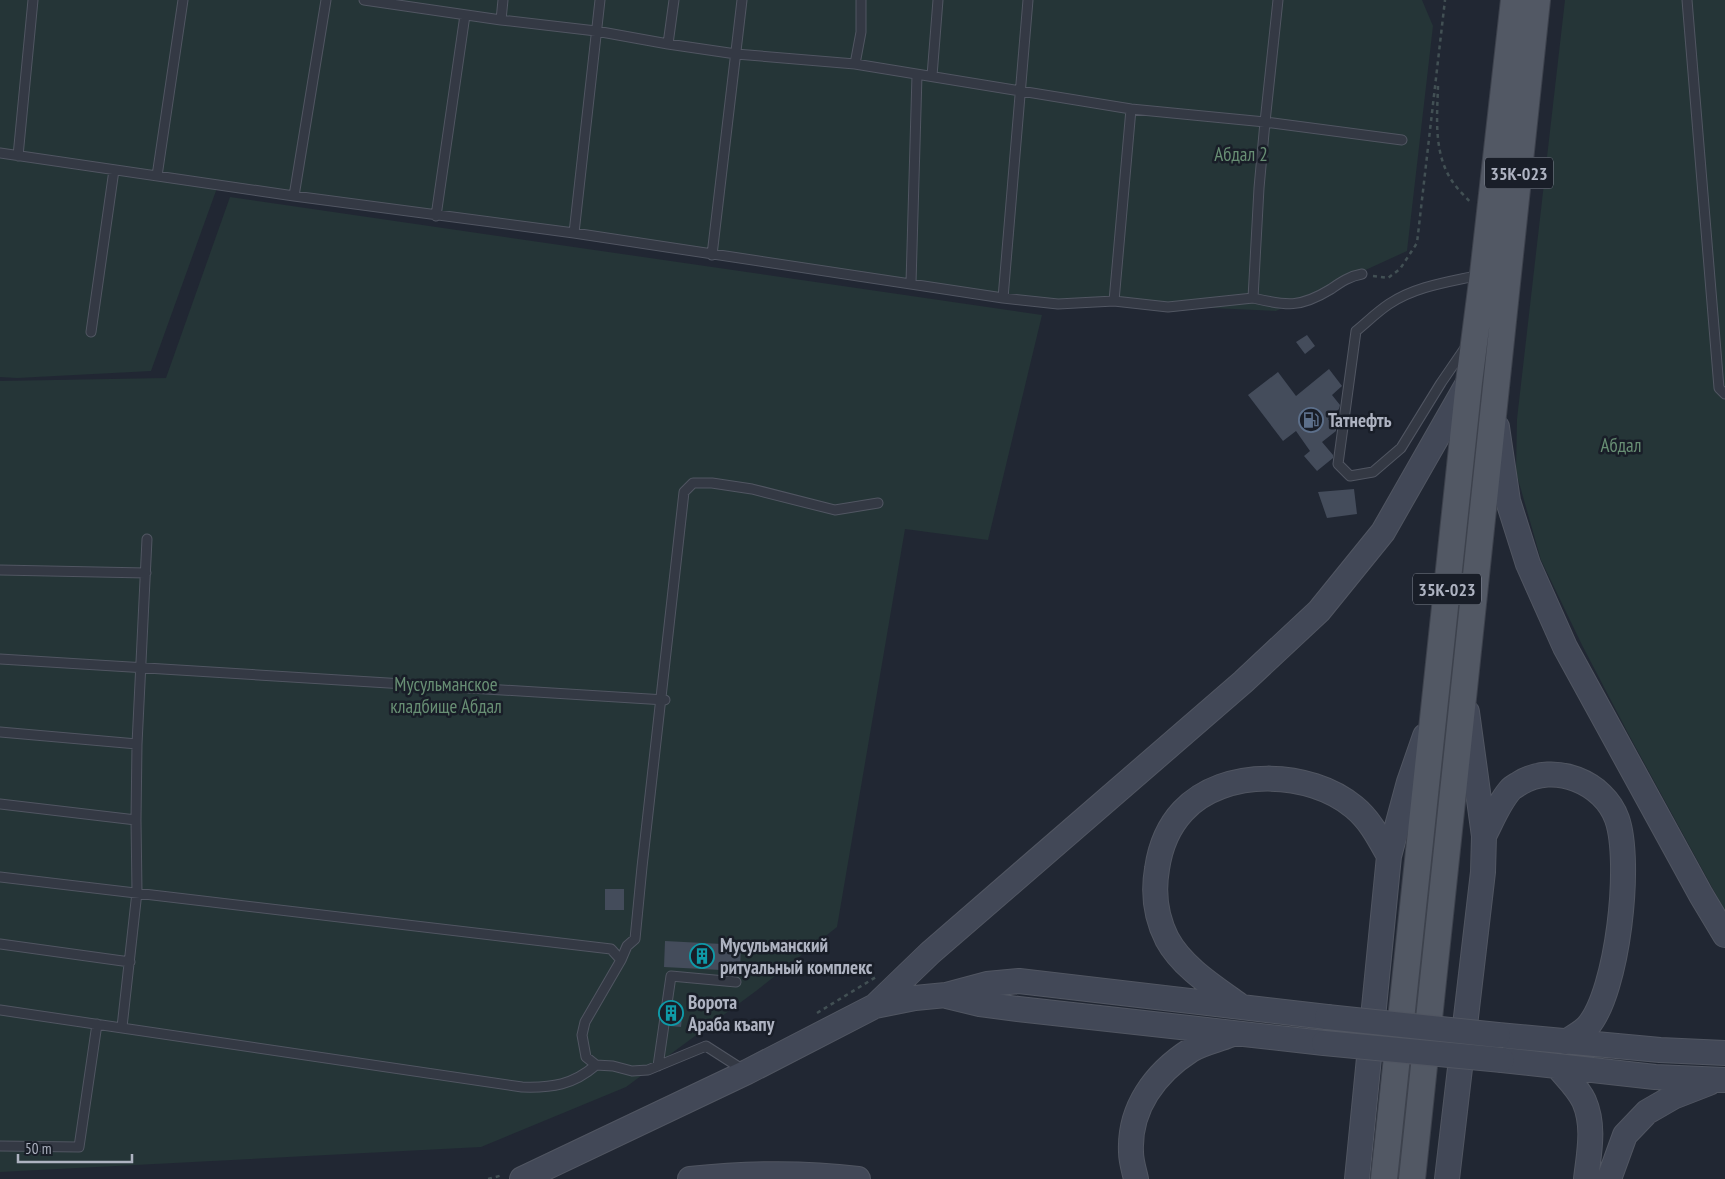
<svg xmlns="http://www.w3.org/2000/svg" width="1725" height="1179" font-family="'PT Sans Narrow',sans-serif">
<style>
.green{fill:#253537}
.building{fill:#444c5b}
.lines{fill:none;stroke-linecap:round;stroke-linejoin:round}
.service-casing{stroke:#515662;stroke-width:11}
.secondary-casing{stroke:#515662;stroke-width:26}
.primary-casing{stroke:#3d424d;stroke-width:28}
.path{stroke:#425054;stroke-width:2.5;stroke-dasharray:4 4;stroke-linecap:butt}
.service{stroke:#343944;stroke-width:9}
.secondary{stroke:#424857;stroke-width:24}
.primary{stroke:#525864;stroke-width:26}
.secondary-bridge-casing{stroke:#515662;stroke-width:26;stroke-linecap:butt}
.secondary-bridge{stroke:#424857;stroke-width:24}
.labels{text-anchor:middle;dominant-baseline:central;stroke-width:5;stroke-linejoin:round;paint-order:stroke}
.shield{fill:#191e28;stroke:#818693;stroke-width:1}
.shield-label{font-size:18px;font-weight:bold;fill:#aeb3c1}
.park-label{font-size:19px;fill:#688f74;stroke:#191e28}
.poi-label{font-size:19px;font-weight:bold;fill:#aeb3c1;stroke:#191e28;text-anchor:start}
</style>
<rect width="100%" height="100%" fill="#212733"/>
<path class="green" d="M0,0H1422L1433,26L1407,251L1276,311L1059,301L217,188L151,371L17,378L0,377Z
M1565,0H1725V911L1629,735L1582,645L1541,560L1516,472L1517,419Z
M230,197L1042,315L988,540L905,529L837,927L756,991L626,1087L481,1147L0,1172V381L166,378Z"/>
<path class="building" d="M1307,335L1315,346L1305,354L1296,342Z
M1329,369L1342,386L1332,395L1340,405L1339,409L1328,419L1336,429V431L1322,442L1333,455V458L1317,471L1304,456L1310,451L1296,431L1283,441L1248,395L1278,372L1296,396Z
M1354,489L1357,514L1327,518L1318,492Z
M605,889H624V910H605Z
M665,941L741,945L740,971L664,967Z
M673,1008L683,1009L681,1027L670,1026Z"/>
<g class="lines">
<defs>
<path id="service" d="M364,0L501,20L596,31L668,44L736,54L855,64L1131,109L1265,122L1259,188L1253,298C1287,306 1300,308 1331,289C1341,282 1350,276 1362,274
M1278,0L1265,122L1402,140
M1687,0L1719,388L1725,394
M501,20L503,0
M668,44L674,0
M855,64L861,32V0
M932,76L938,0
M0,153L294,196L574,233L1003,298L1058,304L1114,301L1168,307L1253,298
M18,156L33,0
M157,176L183,0
M294,196L326,0
M436,216L465,15
M574,233L600,0
M712,255L742,0
M911,283L917,75
M1003,298L1028,0
M1114,301L1131,109
M91,332L114,170
M1465,348L1441,383L1401,448L1373,472L1350,476L1338,464L1356,331C1367,322 1377,312 1389,304C1416,286 1449,282 1480,275
M0,570L146,573
M0,659L665,700
M0,732L137,744L136,820L137,892L122,1027
M137,744L147,539
M0,804L136,820
M0,877L611,949L621,960L585,1022L582,1035L586,1057L596,1065L613,1066L632,1071L648,1070L706,1046L745,1071
M0,944L130,962
M621,960L627,946L635,939L642,867L684,492L693,483H712L752,489L835,510L878,503
M0,1010L522,1087C552,1088 573,1085 596,1065
M658,1066L671,976L736,982
M0,1146L79,1147L97,1024"/>
<path id="secondary" d="M1497,427L1508,501L1528,564L1565,647L1701,895L1725,935
M1484,836C1492,821 1499,802 1511,789C1513,787 1517,785 1520,783C1554,762 1604,782 1617,819C1632,862 1618,991 1588,1026C1583,1032 1573,1037 1566,1042
M947,996L980,1004L1018,1009L1324,1043
M1239,1005C1214,987 1182,967 1167,939C1156,917 1153,892 1157,869C1160,848 1168,827 1183,811C1224,767 1310,770 1354,807C1370,820 1379,838 1389,856
M875,1006L930,953L1243,682L1319,611L1383,532L1468,383
M1498,1035L1660,1050L1725,1053
M1502,1060L1655,1077L1725,1080
M1557,1066C1566,1077 1578,1088 1584,1101C1595,1126 1589,1153 1586,1179
M522,1179L747,1072L875,1006L915,998L946,995L987,984L1019,981L1327,1017
M690,1179C747,1173 802,1172 858,1179
M1136,1179C1134,1170 1131,1161 1131,1152C1129,1108 1155,1073 1191,1050C1202,1043 1218,1040 1230,1035
M1357,1179L1389,856L1409,782L1425,736
M1447,1179L1483,872L1484,836L1467,712
M1609,1179L1625,1135L1647,1112L1673,1097L1709,1083"/>
<path id="primary" d="M1384,1179L1469,382L1483,274L1514,0
M1412,1179L1537,0"/>
</defs>
<use href="#service" class="service-casing"/>
<use href="#secondary" class="secondary-casing"/>
<use href="#primary" class="primary-casing"/>
<path class="path" d="M1438,86C1437,119 1433,157 1455,185C1459,191 1466,197 1471,203
M1373,276L1388,278L1400,269L1417,243L1445,0
M817,1013L876,977
M488,1179L503,1175"/>
<use href="#service" class="service"/>
<use href="#secondary" class="secondary"/>
<use href="#primary" class="primary"/>
<defs>
<path id="secondary-bridge" d="M1327,1017L1498,1035
M1324,1043L1502,1060"/>
</defs>
<use href="#secondary-bridge" class="secondary-bridge-casing"/>
<use href="#secondary-bridge" class="secondary-bridge"/>
</g>
<defs>
<symbol id="fuel-ring" viewBox="-11 -11 22 22"><circle r="9.5" fill="#191e28" stroke="#5c6f8a" stroke-width="1.5"/><path d="M-5.5-6h7V0h2V4h1.3V-2.5L3-4.5l.8-.8L6-3V5H2.5V1h-1V6h-7ZM-4.2-4.7v3.2H.2V-4.7Z" fill="#5c6f8a"/></symbol>
<symbol id="building-ring" viewBox="-11 -11 22 22"><circle r="9.5" fill="#191e28" stroke="#0f9aa8" stroke-width="1.5"/><path d="M-4-6H4V6H1V3H-1V6H-4ZM-2.5-4.3h1.7v1.8h-1.7ZM.8-4.3h1.7v1.8H.8ZM-2.5-1h1.7V.8h-1.7ZM.8-1h1.7V.8H.8Z" fill="#0f9aa8"/></symbol>
</defs>
<g fill-rule="evenodd">
<use href="#fuel-ring" x="1297" y="406" width="28" height="28"/>
<use href="#building-ring" x="688" y="942" width="28" height="28"/>
<use href="#building-ring" x="657" y="999" width="28" height="28"/>
</g>
<g class="labels">
<g class="shield">
<rect x="1485" y="157.5" width="68" height="31" rx="4"/>
<rect x="1413" y="573.5" width="68" height="31" rx="4"/>
</g>
<g class="shield-label">
<text x="1519" y="173">35К-023</text>
<text x="1447" y="589">35К-023</text>
</g>
<g class="park-label">
<text x="1241" y="154">Абдал 2</text>
<text x="1621" y="445">Абдал</text>
<text x="446" y="684">Мусульманское<tspan x="446" dy="22">кладбище Абдал</tspan></text>
</g>
<g class="poi-label">
<text x="1328" y="420">Татнефть</text>
<text x="720" y="945">Мусульманский<tspan x="720" dy="22">ритуальный комплекс</tspan></text>
<text x="688" y="1002">Ворота<tspan x="688" dy="22">Араба къапу</tspan></text>
</g>
</g>
<path d="M18 1154v8h114v-8" fill="none" stroke="#aeb3c1" stroke-width="2.5"/>
<text x="25" y="1154" font-size="15" fill="#aeb3c1" stroke="#191e28" stroke-width="4" paint-order="stroke">50 m</text>
</svg>
